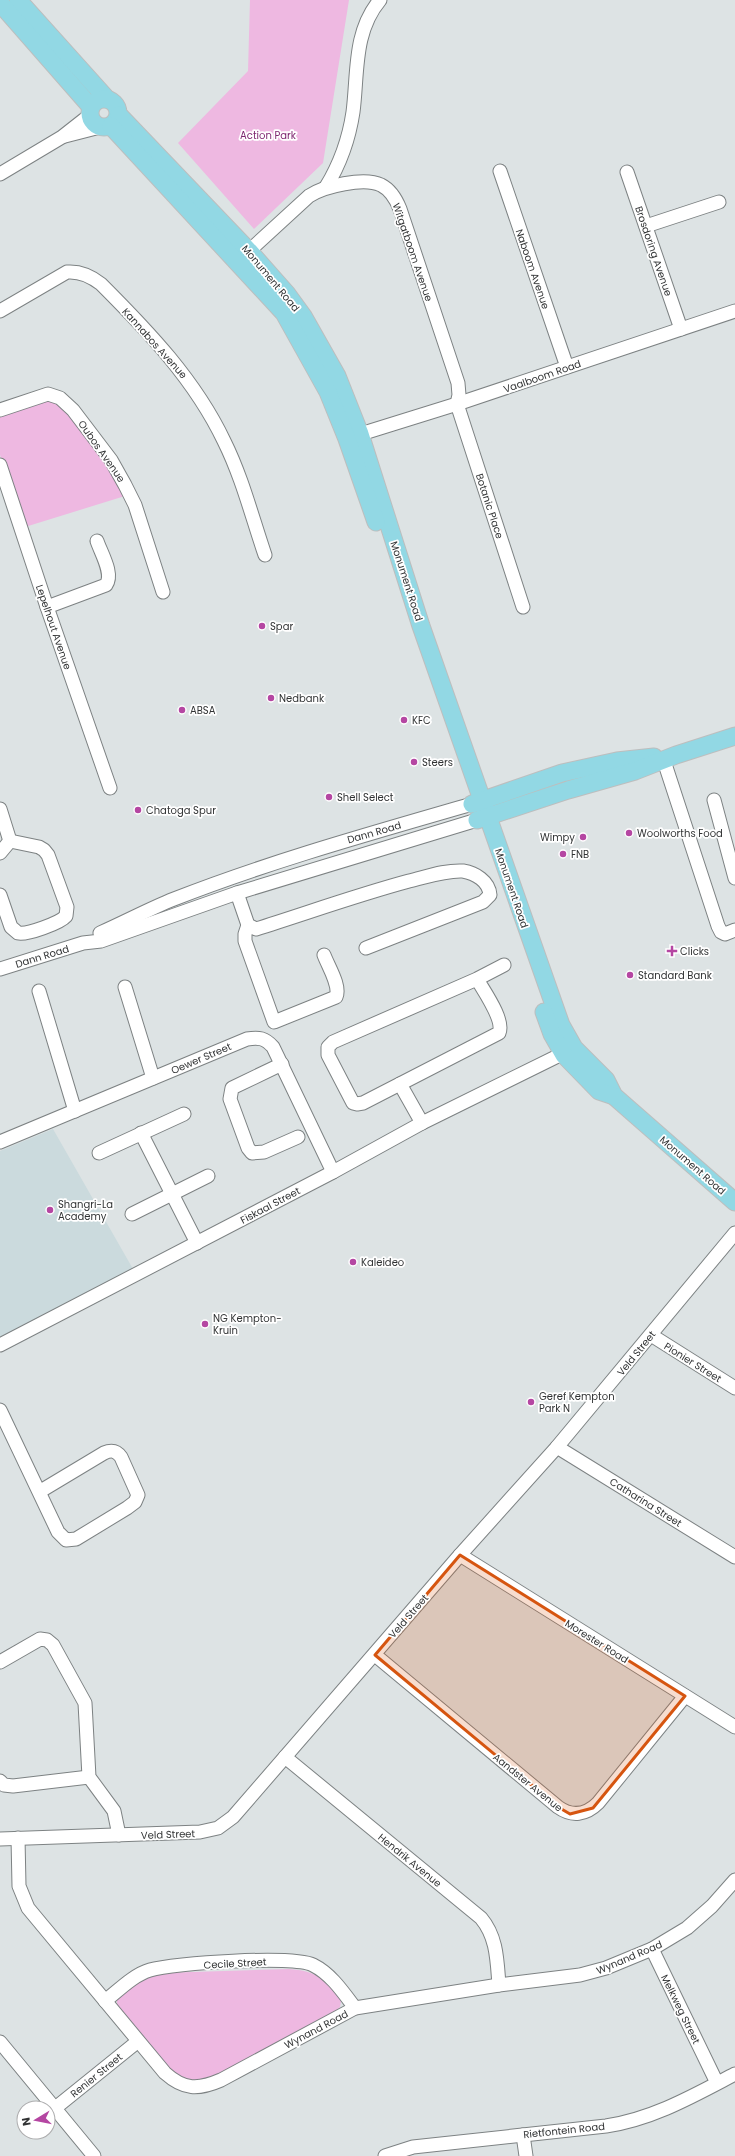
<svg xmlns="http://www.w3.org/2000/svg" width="735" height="2156" font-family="Poppins,sans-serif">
<rect width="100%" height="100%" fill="#dde3e4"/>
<!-- built -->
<polygon fill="#cbdadd" points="53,1129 133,1269 0,1337 0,1151"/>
<!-- green -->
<g fill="#eeb8e1">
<polygon points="250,0 349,0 323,163 254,229 178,143 248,71"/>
<path d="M 40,400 C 43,400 49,399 52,400 C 74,408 114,475 125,496 L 25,527 L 0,455 L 0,413 Z"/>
<path d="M 289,1969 C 317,1971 326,1979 341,2001 L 340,2007 L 330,2017 L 203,2083 L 176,2078 L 117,2009 L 117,1999 L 143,1978 L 161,1973 Z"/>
</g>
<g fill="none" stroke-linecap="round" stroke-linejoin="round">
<defs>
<g id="minor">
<polyline points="65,136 100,127"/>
<polyline points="500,171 567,367"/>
<polyline points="627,172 681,329"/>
<polyline points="0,174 62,137 90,115"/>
<path d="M 326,187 C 340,164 349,139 353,112 C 358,74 353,32 380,0"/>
<polyline points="646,226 719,202"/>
<path d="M 248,260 L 247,255 L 249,251 L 309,196 C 324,186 364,177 381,185 C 391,190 396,199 400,209 L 458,383 L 459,395 L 457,404"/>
<path d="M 0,311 L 67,272 C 80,271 91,276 101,284 C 148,331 195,380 224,441 C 242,477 252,517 265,555"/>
<polyline points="457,404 523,607"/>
<polyline points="0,410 48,394 60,398 73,410 111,460 125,485 135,505 163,592"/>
<polyline points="351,437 457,404 735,311"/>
<polyline points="0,465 47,607 110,788"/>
<path d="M 47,607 L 106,585 C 114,574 101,553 97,541"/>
<polyline points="664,761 718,926 721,932 725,934 735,930"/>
<polyline points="714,800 735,878"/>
<polyline points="0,809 10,841"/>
<polyline points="0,853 10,841"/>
<path d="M 237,893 L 248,925 L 256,929 C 307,913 357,895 409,881 C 426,877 445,870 463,871 C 475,873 489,881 490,895 L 483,902 L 366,948"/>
<path d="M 0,895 L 11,927 L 18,933 C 27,935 60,923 66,916 L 67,907 L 48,855 L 44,850 L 39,847 L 10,841"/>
<path d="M 248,925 L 245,934 L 245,941 L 274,1022 L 336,997 C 341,986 328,966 324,955"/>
<path d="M 100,933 C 125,922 149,909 174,899 C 271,861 372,833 472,804"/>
<polyline points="0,969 83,943 101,941 237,893 477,820"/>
<path d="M 477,979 C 483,990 505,1020 499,1033 L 363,1103 L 357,1104 L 353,1103 L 328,1055 L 328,1047 L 333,1042 L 477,979 L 504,965"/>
<polyline points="125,987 153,1078"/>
<polyline points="39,991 75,1111"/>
<polyline points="282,1064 232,1088 230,1099 248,1148 252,1153 264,1152 298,1137"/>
<polyline points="400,1084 422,1123"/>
<polyline points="141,1133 197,1243"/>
<path d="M 0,1142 L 247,1039 C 259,1037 265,1038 273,1047 L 333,1172"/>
<polyline points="99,1153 184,1114"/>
<polyline points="132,1214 208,1176"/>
<polyline points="651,1335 735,1388"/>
<polyline points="0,1345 333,1172 422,1123 570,1050"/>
<path d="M 0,1410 L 58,1532 L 66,1540 L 76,1539 L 127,1508 L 135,1502 L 138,1495 L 121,1457 C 116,1450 111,1450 104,1453 L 39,1492"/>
<polyline points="557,1447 735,1557"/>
<polyline points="460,1555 735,1727"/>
<path d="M 375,1655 L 558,1807 C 572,1817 586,1815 598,1803 L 685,1696"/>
<polyline points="0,1662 40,1639 47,1640 53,1645 85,1703 89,1777 114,1811 119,1835"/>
<path d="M 285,1757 L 481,1918 C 497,1937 497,1960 499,1985"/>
<polyline points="0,1781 4,1785 13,1786 89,1777"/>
<path d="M 18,1838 L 19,1886 L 28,1908 L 165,2073 C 184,2090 198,2090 221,2080 L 355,2008 L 499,1985 L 580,1975 L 606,1968 L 652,1949 L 687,1928 L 712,1906 L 735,1880"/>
<polyline points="0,1839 200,1832 218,1828 233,1817 460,1555 557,1447 735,1233"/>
<polyline points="652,1949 717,2083"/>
<path d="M 105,2001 C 118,1991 133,1975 150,1970 C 173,1963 294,1955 313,1965 C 331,1974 343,1992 355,2008"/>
<polyline points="0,2042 94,2156"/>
<polyline points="54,2109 137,2042"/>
<polyline points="523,2135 526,2156"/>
<path d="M 385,2156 L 413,2147 L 606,2126 C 653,2119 693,2096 735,2074"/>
</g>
<g id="major">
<polyline points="18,0 107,99"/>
<polyline points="0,3 91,107"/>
<circle cx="104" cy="113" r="14"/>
<polyline points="119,115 249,251 287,294 303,316 337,376 360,434 421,626 561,1025 574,1048 606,1080 614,1096 735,1202"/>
<polyline points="111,126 284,313 328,392 347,439 376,522"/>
<polyline points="472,804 562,773 617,761 654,757"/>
<polyline points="477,820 568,790 635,771 676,755 735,736"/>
<polyline points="544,1012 552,1034 564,1055 599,1091 614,1096"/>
</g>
</defs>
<!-- minor casing -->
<use href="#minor" stroke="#7d8283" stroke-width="15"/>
<!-- major casing -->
<use href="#major" stroke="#bdbebe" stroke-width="19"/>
<!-- minor -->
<use href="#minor" stroke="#fff" stroke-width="13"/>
<!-- major -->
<use href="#major" stroke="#92d8e4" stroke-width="17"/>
</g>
<!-- marked area -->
<path fill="#d65510" fill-opacity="0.2" stroke="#d65510" stroke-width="3" stroke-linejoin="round" d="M 460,1555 L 685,1696 L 593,1808 L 570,1814 L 558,1807 L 375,1655 Z"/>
<!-- markers -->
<g fill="#b546a2" stroke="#fff" stroke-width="1.5">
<circle cx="262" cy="626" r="4"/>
<circle cx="271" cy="698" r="4"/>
<circle cx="182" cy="710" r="4"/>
<circle cx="404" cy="720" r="4"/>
<circle cx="414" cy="762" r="4"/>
<circle cx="329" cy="797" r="4"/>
<circle cx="138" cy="810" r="4"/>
<circle cx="629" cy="833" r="4"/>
<circle cx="583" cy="837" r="4"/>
<circle cx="563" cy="854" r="4"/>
<path d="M670 945h4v4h4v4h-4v4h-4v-4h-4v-4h4z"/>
<circle cx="630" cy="975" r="4"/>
<circle cx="50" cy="1210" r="4"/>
<circle cx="353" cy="1262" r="4"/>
<circle cx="205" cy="1324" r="4"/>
<circle cx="531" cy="1402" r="4"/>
</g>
<g text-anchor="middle" stroke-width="3.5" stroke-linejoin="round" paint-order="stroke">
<!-- park labels -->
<g font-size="10" fill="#7d256f" stroke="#fff">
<text x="268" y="139">Action Park</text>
</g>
<!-- street labels -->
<g font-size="10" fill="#313334" stroke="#fff">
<text transform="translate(654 251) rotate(71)" y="4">Brosdoring Avenue</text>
<text transform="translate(413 252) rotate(71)" y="4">Witgatboom Avenue</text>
<text transform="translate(533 269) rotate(71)" y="4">Naboom Avenue</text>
<text transform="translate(271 278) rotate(50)" y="4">Monument Road</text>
<text transform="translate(155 343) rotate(48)" y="4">Kannabos Avenue</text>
<text transform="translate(542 376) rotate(-19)" y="4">Vaalboom Road</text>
<text transform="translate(102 451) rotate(55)" y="4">Oubos Avenue</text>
<text transform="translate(490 506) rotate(72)" y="4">Botanic Place</text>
<text transform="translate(407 581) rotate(72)" y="4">Monument Road</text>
<text transform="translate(54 627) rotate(71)" y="4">Lepelhout Avenue</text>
<text transform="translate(374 832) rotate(-16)" y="4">Dann Road</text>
<text transform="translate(512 888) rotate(71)" y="4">Monument Road</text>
<text transform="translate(42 956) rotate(-17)" y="4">Dann Road</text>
<text transform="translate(201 1058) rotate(-23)" y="4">Oewer Street</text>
<text transform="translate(693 1165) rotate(41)" y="4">Monument Road</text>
<text transform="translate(270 1205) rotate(-28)" y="4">Fiskaal Street</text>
<text transform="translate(636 1353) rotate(-51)" y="4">Veld Street</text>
<text transform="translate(693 1362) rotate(32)" y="4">Pionier Street</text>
<text transform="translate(646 1502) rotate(32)" y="4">Catharina Street</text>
<text transform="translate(408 1616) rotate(-49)" y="4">Veld Street</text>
<text transform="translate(597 1641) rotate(32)" y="4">Morester Road</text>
<text transform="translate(528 1782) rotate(39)" y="4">Aandster Avenue</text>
<text transform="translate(168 1834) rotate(-2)" y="4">Veld Street</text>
<text transform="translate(410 1860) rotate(39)" y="4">Hendrik Avenue</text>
<text transform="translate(629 1957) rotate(-23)" y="4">Wynand Road</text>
<text transform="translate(235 1963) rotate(-3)" y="4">Cecile Street</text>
<text transform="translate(681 2009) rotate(64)" y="4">Melkweg Street</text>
<text transform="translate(316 2029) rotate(-28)" y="4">Wynand Road</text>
<text transform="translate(96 2075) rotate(-39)" y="4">Renier Street</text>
<text transform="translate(564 2130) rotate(-6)" y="4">Rietfontein Road</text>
</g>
<!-- poi labels -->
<g font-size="10" fill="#313334" stroke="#fff" text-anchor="start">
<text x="270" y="630">Spar</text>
<text x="279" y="702">Nedbank</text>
<text x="190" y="714">ABSA</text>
<text x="412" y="724">KFC</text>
<text x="422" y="766">Steers</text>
<text x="337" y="801">Shell Select</text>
<text x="146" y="814">Chatoga Spur</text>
<text x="637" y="837">Woolworths Food</text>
<text x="575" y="841" text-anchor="end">Wimpy</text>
<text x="571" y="858">FNB</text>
<text x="680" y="955">Clicks</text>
<text x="638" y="979">Standard Bank</text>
<text x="58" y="1208">Shangri-La<tspan x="58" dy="12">Academy</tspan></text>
<text x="361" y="1266">Kaleideo</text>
<text x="213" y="1322">NG Kempton-<tspan x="213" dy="12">Kruin</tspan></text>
<text x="539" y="1400">Geref Kempton<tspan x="539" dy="12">Park N</tspan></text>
</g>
</g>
<!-- north arrow -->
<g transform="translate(36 2120) rotate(260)"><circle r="19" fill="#ffffff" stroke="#adadae"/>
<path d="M0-3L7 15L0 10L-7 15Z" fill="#b546a2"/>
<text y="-6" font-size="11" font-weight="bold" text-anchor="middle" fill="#313334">N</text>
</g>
</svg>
